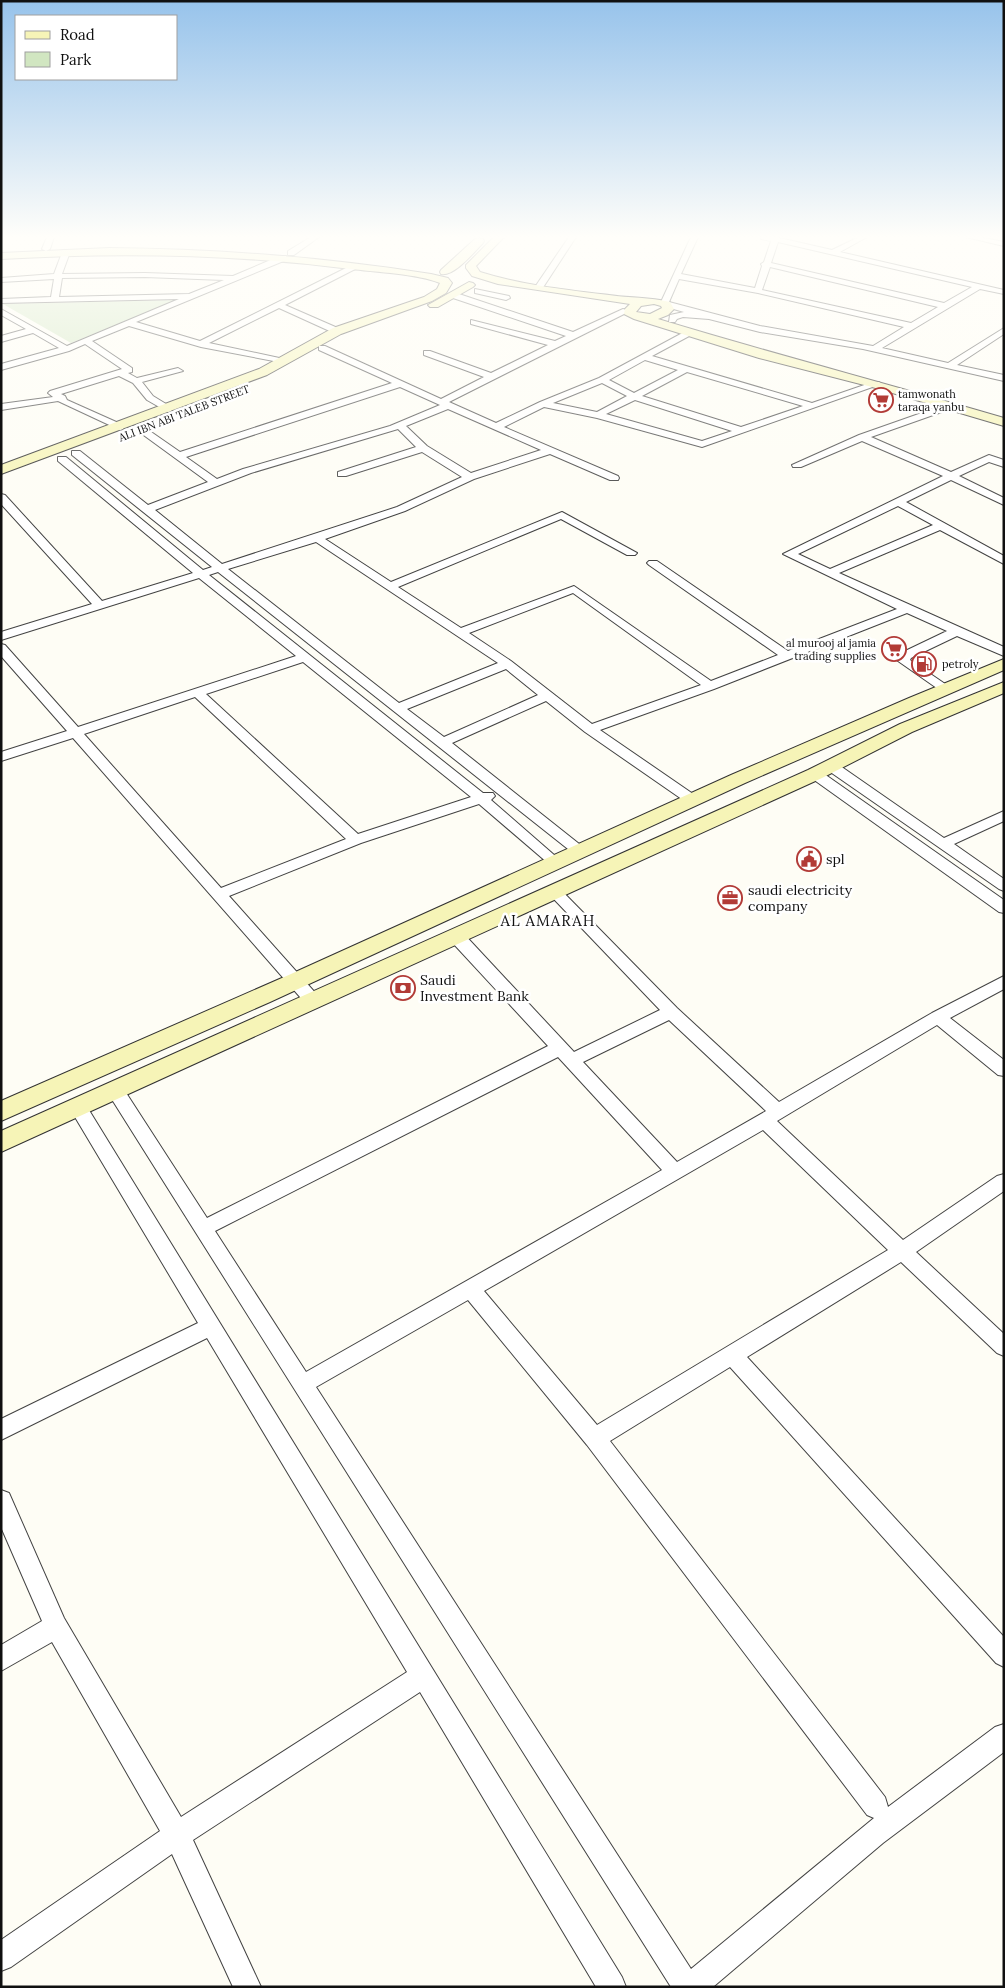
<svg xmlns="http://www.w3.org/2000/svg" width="1005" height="1988" font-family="Lora,serif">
<rect width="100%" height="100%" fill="#fefdf5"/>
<!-- green -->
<polygon fill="#d1e6c1" points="177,300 71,343 3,304"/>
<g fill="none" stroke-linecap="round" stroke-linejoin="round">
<defs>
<g id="street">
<polygon points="47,237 54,237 50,249 46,251 42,249"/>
<polygon points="311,237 319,237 294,255 288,255 288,251"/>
<polygon points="569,237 576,237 542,289 536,289 535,287"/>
<path d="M 691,237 L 698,237 L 681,274 L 755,288 L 762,266 L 761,264 L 764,262 L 771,241 L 761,239 L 761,237 L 775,237 L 832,250 L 859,237 L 867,237 L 840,252 L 1004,290 L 1004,294 L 980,289 L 882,348 L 948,363 L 1004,328 L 1004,334 L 957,365 L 1004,375 L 1004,381 L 863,349 L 760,332 L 709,319 L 683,317 L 677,319 L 675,322 L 669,322 L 670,315 L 684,312 L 663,306 L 661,302 ZM 778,242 L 972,287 L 944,303 L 771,263 ZM 770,267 L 938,307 L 911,323 L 762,290 ZM 679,279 L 758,293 L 904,327 L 873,346 L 760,326 L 669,302 Z"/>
<polygon points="966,237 979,237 1004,242 1004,246"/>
<path d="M 63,250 L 70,252 L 62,274 L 145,273 L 233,276 L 280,256 L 286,256 L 286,260 L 136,322 L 200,341 L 354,264 L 361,266 L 285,305 L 340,329 L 340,333 L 334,333 L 279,308 L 209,343 L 284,359 L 284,363 L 201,347 L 129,326 L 92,341 L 132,368 L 132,372 L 128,373 L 137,378 L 178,368 L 183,371 L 142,382 L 153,396 L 171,407 L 171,411 L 168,412 L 147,400 L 133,383 L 119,376 L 61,394 L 65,396 L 67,400 L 123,425 L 123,429 L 120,430 L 58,401 L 1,410 L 1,404 L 53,397 L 48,393 L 50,391 L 122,369 L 85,344 L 69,351 L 1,370 L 1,364 L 59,348 L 33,333 L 1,342 L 1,336 L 26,329 L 1,315 L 1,309 L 67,346 L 179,299 L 1,303 L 1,299 L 51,297 L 54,279 L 1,282 L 1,278 L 54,274 ZM 145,277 L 224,280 L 189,294 L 59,297 L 62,278 Z"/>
<polygon points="475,289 509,296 510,298 506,300 475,293"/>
<path d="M 453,294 L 459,294 L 573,332 L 623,309 L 630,311 L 449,402 L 496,423 L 540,402 L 599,378 L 688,330 L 691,331 L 691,335 L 652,356 L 812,403 L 873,382 L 879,382 L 881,384 L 702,447 L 597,418 L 544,407 L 504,427 L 618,476 L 619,478 L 618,480 L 610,480 L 550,454 L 474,479 L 405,511 L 325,539 L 391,582 L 562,512 L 637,553 L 635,555 L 627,555 L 561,519 L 398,587 L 461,628 L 574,586 L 711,681 L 778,655 L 649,565 L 647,563 L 649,561 L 657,561 L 788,651 L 897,609 L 783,554 L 943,476 L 862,441 L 801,467 L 793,467 L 792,465 L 859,435 L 950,403 L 953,404 L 953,408 L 871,437 L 951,472 L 989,455 L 1004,460 L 1004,467 L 989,462 L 959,476 L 1004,498 L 1004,505 L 951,480 L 906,502 L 1004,556 L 1004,564 L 940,530 L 839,573 L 1004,647 L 1004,656 L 957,636 L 911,658 L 910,660 L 951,688 L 945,692 L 941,691 L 898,661 L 901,653 L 947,631 L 907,613 L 714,689 L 600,730 L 696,796 L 698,799 L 696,802 L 686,802 L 585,732 L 546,701 L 452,743 L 583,847 L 585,850 L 583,853 L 573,853 L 218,572 L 209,575 L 483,793 L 493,793 L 495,796 L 491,800 L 561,861 L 559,864 L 549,864 L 479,804 L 361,843 L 229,896 L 319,997 L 321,1001 L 319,1005 L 313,1007 L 307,1005 L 73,738 L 1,761 L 1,752 L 67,731 L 1,656 L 1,644 L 5,645 L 78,727 L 296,656 L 199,578 L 1,640 L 1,632 L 92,604 L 1,504 L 1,494 L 5,495 L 102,601 L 193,573 L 58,461 L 58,457 L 66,457 L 203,570 L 212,567 L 72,455 L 72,451 L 80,451 L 148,505 L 208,482 L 138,431 L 138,427 L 144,427 L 180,452 L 392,383 L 319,350 L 319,346 L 325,346 L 441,399 L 484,377 L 424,355 L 424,351 L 430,351 L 491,373 L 548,345 L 471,324 L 471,320 L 555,341 L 566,336 L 453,298 ZM 645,360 L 678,370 L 634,393 L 609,380 ZM 687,372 L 803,406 L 741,427 L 642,396 ZM 602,383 L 627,396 L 597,412 L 553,403 ZM 400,387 L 440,405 L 390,426 L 243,469 L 217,479 L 186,457 ZM 635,400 L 732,431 L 702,441 L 606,414 ZM 448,409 L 541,450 L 471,473 L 427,446 L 406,426 ZM 398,429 L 416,447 L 338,472 L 338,476 L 346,476 L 422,452 L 462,477 L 397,507 L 222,564 L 155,510 L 251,473 ZM 898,506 L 933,525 L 830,569 L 798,554 ZM 316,542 L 498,663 L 399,703 L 228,569 ZM 573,593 L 701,685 L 592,724 L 511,661 L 469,633 ZM 303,662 L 471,797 L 358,834 L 206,694 ZM 506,669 L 538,695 L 444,737 L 407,709 ZM 195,697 L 346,839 L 221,888 L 84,734 Z"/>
<polygon points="831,762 836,763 944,838 1004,811 1004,821 954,844 1004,879 1004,891 999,889 826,769 824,766 826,763"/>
<polygon points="815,770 820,771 1004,900 1004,913 999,912 810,777 808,774"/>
<path d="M 554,886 L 559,888 L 677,1008 L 779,1102 L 932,1013 L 1004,976 L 1004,989 L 950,1018 L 1004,1060 L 1004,1076 L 998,1075 L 937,1025 L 777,1121 L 903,1240 L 997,1176 L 1004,1174 L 1004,1191 L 916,1252 L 1004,1334 L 1004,1356 L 997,1353 L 901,1262 L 747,1357 L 1004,1637 L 1004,1667 L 996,1663 L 730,1367 L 610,1441 L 885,1797 L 888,1807 L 995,1727 L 1004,1724 L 1004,1752 L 883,1843 L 713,1987 L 671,1987 L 106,1090 L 109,1085 L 115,1083 L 121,1085 L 207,1218 L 548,1046 L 450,940 L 448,936 L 450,932 L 456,931 L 462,932 L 574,1052 L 660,1010 L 549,894 L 546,891 L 549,888 ZM 669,1020 L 766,1111 L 677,1162 L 583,1062 ZM 558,1057 L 662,1170 L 306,1372 L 215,1231 ZM 763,1130 L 888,1250 L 597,1425 L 484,1291 ZM 468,1300 L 587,1445 L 867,1815 L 874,1818 L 691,1969 L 316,1387 Z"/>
<polygon points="78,1100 84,1102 622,1977 626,1987 596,1987 420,1692 193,1840 261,1987 233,1987 172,1854 11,1967 1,1971 1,1940 160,1831 52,1642 1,1671 1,1645 42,1621 1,1527 1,1490 9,1493 64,1618 181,1817 407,1672 207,1338 1,1440 1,1419 198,1323 69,1107 72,1102"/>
</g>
<g id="secondary">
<path d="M 494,237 L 504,237 L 476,266 L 480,272 C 521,285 566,290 609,295 C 629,298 650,297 670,302 L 674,309 L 668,315 L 658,319 C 773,354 889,384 1004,418 L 1004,426 L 872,387 L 759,358 L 634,319 L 624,314 L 625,309 L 630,304 L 498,284 L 472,276 L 466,268 L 466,265 ZM 654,304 L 661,306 L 662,308 L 650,314 L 636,312 L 641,306 Z"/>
<path d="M 479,238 L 483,239 L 484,241 L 483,243 C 474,252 454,277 441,274 L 440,272 L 441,270 L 475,239 Z"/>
<path d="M 109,248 C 217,249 324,257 431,274 L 448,278 L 452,283 L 446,293 L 432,301 L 341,334 L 267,375 L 1,474 L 1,465 L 259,369 L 333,328 L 424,297 L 437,289 L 440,283 C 418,274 376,272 351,269 C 234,254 118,252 1,259 L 1,253 Z"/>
<polygon points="469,282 473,283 475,285 473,287 438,307 430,307 428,305"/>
<polygon points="1004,659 1004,670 745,783 270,1002 1,1121 1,1101 291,974 731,775 909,698"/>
<polygon points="1004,682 1004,693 912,732 822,778 1,1152 1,1131 808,770 900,724"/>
</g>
</defs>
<!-- street casing -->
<use href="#street" stroke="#434343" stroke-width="2"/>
<!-- secondary casing -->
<use href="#secondary" stroke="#323232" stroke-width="2"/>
<!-- street -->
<use href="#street" fill="#fff" fill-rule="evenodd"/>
<!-- secondary -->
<use href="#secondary" fill="#f6f4b7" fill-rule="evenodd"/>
</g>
<!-- sky -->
<linearGradient id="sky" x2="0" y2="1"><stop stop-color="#97c3eb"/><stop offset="0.46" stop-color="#fffefa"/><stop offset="1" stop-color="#fffefa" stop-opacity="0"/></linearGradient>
<rect width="1005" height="515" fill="url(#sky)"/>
<!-- icons -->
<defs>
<symbol id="supermarket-ring" viewBox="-11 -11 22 22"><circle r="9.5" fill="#fff" stroke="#b23b37" stroke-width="1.5"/><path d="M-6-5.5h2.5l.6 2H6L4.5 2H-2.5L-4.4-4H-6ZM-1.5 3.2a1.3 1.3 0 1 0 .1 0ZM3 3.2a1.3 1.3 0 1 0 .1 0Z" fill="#b23b37"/></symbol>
<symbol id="fuel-ring" viewBox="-11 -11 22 22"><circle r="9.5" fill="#fff" stroke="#b23b37" stroke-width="1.5"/><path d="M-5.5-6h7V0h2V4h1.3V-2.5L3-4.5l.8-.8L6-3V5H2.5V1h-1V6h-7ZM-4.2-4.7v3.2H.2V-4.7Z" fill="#b23b37"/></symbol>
<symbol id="civic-ring" viewBox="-11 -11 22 22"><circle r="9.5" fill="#fff" stroke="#b23b37" stroke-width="1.5"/><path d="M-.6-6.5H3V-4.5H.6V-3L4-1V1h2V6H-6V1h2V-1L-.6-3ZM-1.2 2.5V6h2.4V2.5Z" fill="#b23b37"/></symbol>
<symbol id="office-ring" viewBox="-11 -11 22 22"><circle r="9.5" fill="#fff" stroke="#b23b37" stroke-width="1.5"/><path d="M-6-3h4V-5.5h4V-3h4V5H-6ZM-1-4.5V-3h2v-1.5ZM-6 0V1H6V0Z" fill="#b23b37"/></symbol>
<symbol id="bank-ring" viewBox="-11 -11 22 22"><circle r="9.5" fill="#fff" stroke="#b23b37" stroke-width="1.5"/><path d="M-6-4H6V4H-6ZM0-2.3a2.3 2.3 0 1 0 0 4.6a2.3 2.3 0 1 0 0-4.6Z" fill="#b23b37"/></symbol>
</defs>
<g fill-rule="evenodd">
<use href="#supermarket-ring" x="867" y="386" width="28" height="28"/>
<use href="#supermarket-ring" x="880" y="635" width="28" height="28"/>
<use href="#fuel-ring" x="910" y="650" width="28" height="28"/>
<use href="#civic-ring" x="795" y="845" width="28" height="28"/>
<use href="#office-ring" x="716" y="884" width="28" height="28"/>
<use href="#bank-ring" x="389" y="974" width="28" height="28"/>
</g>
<g text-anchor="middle" stroke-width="5" stroke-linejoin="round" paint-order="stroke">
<!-- far-poi labels -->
<g font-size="11" fill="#101010" stroke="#fff" text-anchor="start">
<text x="898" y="398">tamwonath<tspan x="898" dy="13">taraqa yanbu</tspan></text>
<text x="876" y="647" text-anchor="end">al murooj al jamia<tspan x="876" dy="13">trading supplies</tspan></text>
<text x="942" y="668">petroly</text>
</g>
<!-- far-street labels -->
<g font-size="11" fill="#101010" stroke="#fff">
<text transform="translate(184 413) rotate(-21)" y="4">ALI IBN ABI TALEB STREET</text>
</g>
<!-- poi labels -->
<g font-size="14" fill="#101010" stroke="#fff" text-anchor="start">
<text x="826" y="864">spl</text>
<text x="748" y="895">saudi electricity<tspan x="748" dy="16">company</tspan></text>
<text x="420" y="985">Saudi<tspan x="420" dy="16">Investment Bank</tspan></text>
</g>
<!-- neighbourhood labels -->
<g font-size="15" letter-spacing="1" fill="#101010" stroke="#fff">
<text x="548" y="926">AL AMARAH</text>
</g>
</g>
<!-- border -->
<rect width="1005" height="1988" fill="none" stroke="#101010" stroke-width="5"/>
<!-- legend -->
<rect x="15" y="15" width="162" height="65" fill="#ffffff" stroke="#9f9f9f"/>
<rect x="25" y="31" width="25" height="8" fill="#f6f4b7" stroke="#9f9f9f"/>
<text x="60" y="40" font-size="15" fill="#101010">Road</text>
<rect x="25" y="52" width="25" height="15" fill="#d1e6c1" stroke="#9f9f9f"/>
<text x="60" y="65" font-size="15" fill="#101010">Park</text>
</svg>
